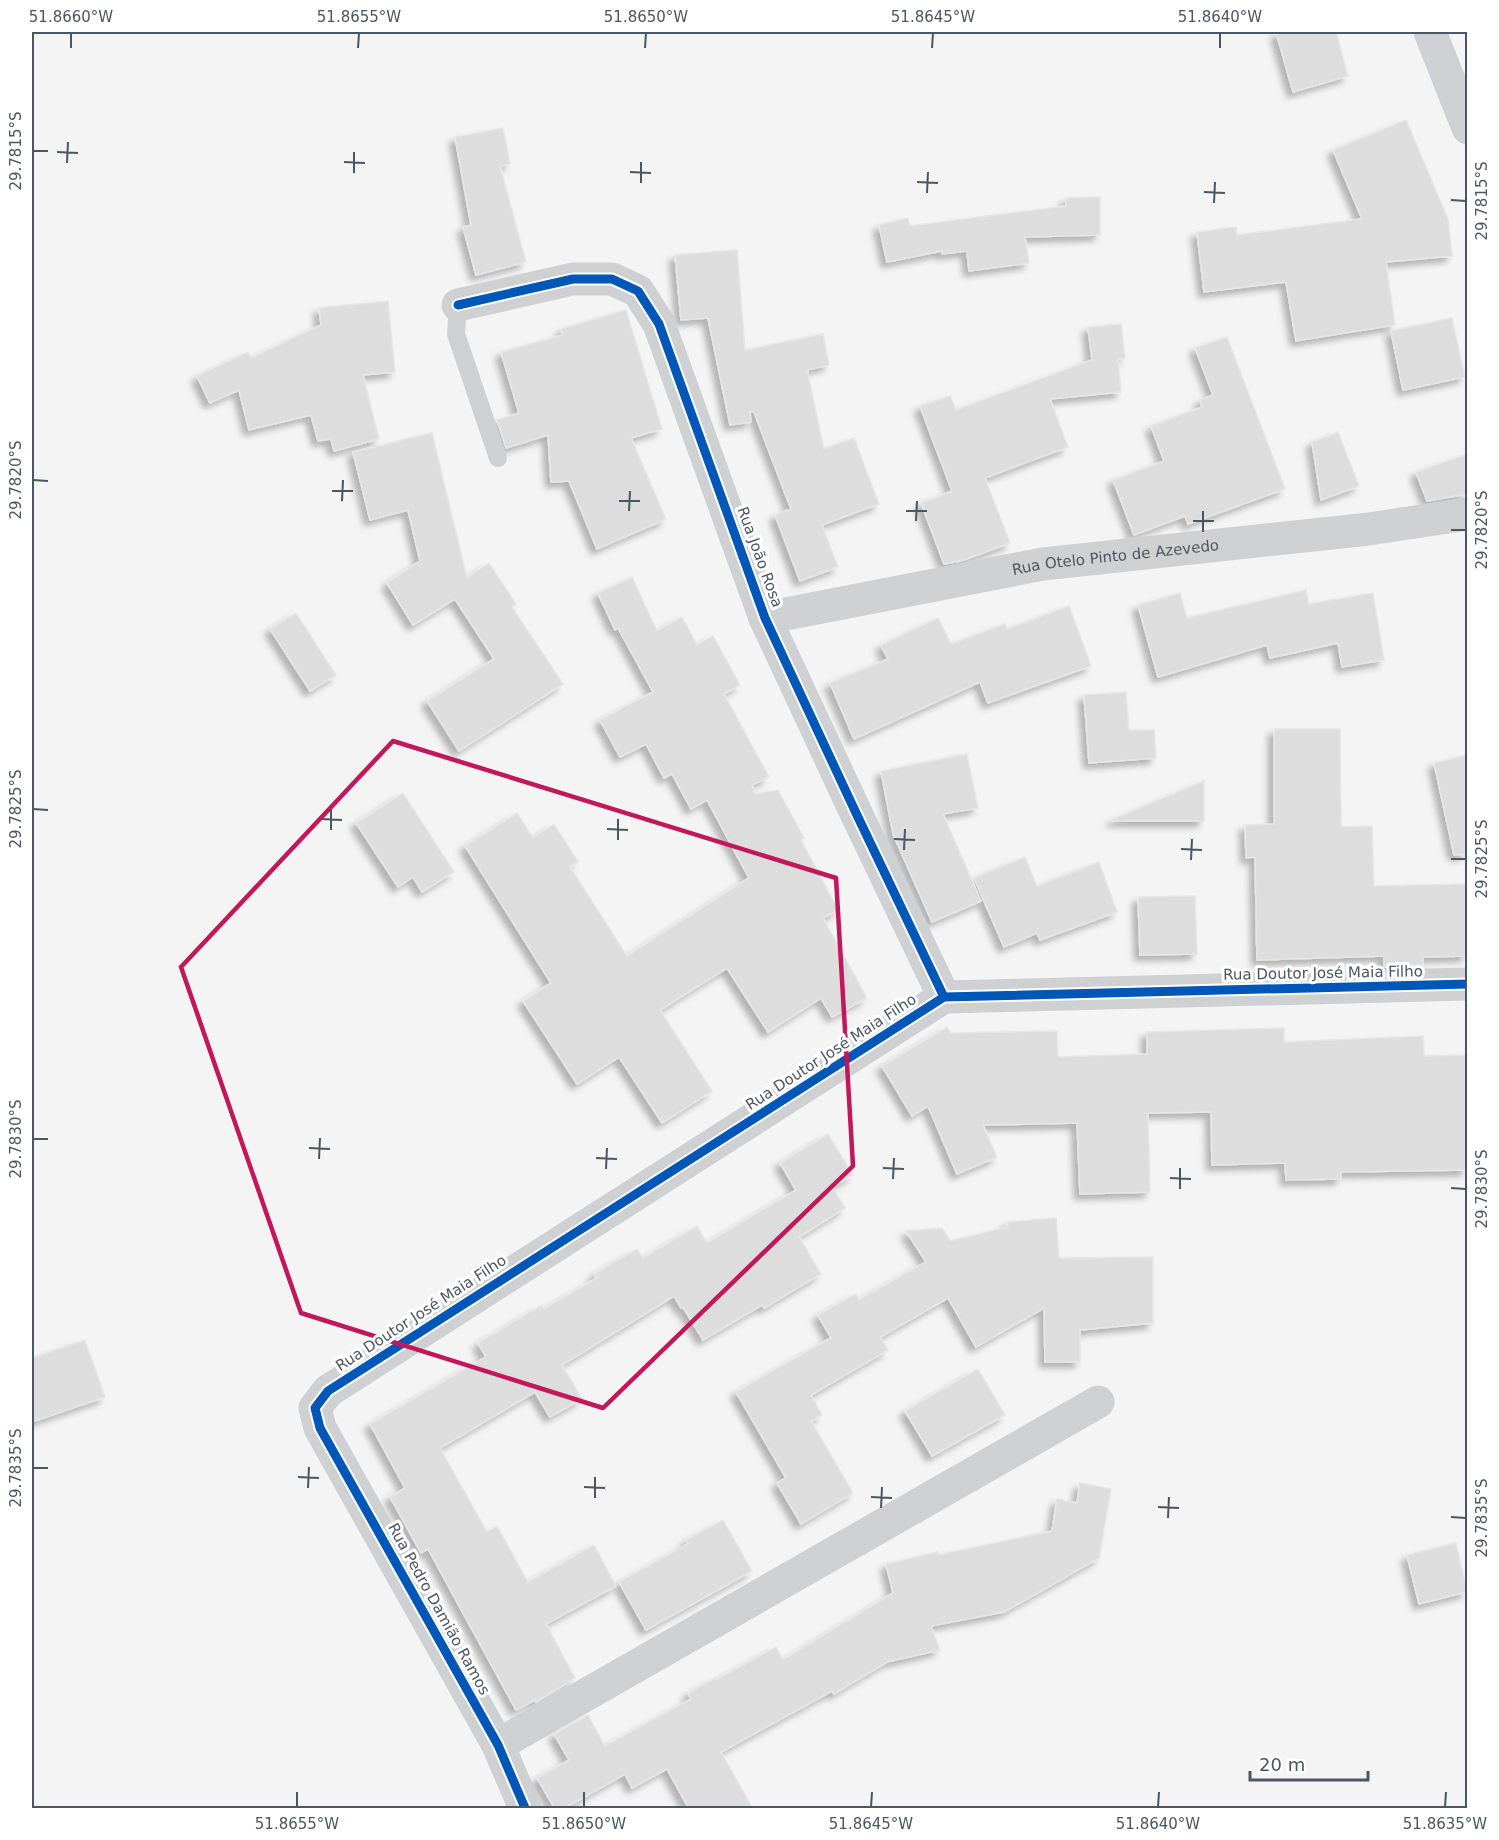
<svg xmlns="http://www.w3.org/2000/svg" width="1499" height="1840" font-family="'DejaVu Sans',sans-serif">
<defs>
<filter id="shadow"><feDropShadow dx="-5.5" dy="5.5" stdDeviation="3" flood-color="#0004"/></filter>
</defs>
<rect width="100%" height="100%" fill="#f4f4f4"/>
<!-- building -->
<g fill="#ddddde" stroke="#e5e6e7" stroke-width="1.5" filter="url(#shadow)">
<polygon points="1276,32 1336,32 1348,76 1293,92"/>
<polygon points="1406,120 1448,219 1452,256 1386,262 1395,325 1296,341 1286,282 1204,292 1197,232 1236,227 1237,235 1362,219 1333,150"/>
<polygon points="503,128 510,164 500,166 526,262 476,275 463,227 471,225 455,137"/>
<polygon points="1100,197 1100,235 1025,237 1029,263 969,271 967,251 942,254 942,251 887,262 879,225 908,218 910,226 1066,206 1066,198"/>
<polygon points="737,250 745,350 823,334 829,365 807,370 824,449 854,438 879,504 822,525 838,567 800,581 775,515 791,509 754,412 750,412 751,422 730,425 708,318 681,320 675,255"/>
<polygon points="388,301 395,372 363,375 379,439 334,451 331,439 318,441 311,415 249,430 239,390 210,403 197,376 248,352 251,358 321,325 319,308"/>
<polygon points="626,310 662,429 631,438 666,519 597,549 569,481 551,482 548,435 506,448 497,420 519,413 501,352 563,335 561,329"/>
<polygon points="1452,318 1465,377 1403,390 1391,331"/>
<polygon points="1121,324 1125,358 1118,359 1121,392 1050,399 1068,447 985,478 1010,543 961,561 944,564 921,503 952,491 920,406 950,396 956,410 1092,360 1088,327"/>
<polygon points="1227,337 1285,489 1188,524 1185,516 1134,535 1113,480 1164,461 1151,426 1202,407 1200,400 1213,395 1195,348"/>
<polygon points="1338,432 1359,486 1321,500 1312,442"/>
<polygon points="432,433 467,578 489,563 516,604 512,607 563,684 459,751 427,701 494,659 455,599 413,625 387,583 420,561 408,510 370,520 353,452"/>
<polygon points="1467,454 1467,494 1427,501 1416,472"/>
<polygon points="632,577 657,631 682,617 697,645 713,636 740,685 724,694 769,777 752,785 755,794 778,790 804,838 801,840 838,910 823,918 867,998 832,1017 821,998 768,1032 727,968 660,1010 712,1091 662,1123 619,1057 577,1084 523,1001 551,983 465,846 517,813 533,838 554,824 578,862 570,867 627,956 749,878 707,800 691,809 672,774 664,778 646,744 620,757 600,720 653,692 618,628 615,630 598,593"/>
<polygon points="1306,590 1309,604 1373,593 1384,660 1342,667 1338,643 1270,658 1267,645 1158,677 1138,605 1180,593 1187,618"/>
<polygon points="1069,606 1091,666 988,703 980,682 854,739 830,683 888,659 881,645 938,618 951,644 1005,624 1007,629"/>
<polygon points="296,613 336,675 310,691 270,629"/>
<polygon points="1126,692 1129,730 1154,730 1156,758 1089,763 1084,695"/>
<polygon points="1274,729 1340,729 1341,827 1372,826 1374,886 1467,884 1467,956 1423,957 1423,966 1384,967 1384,956 1257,960 1255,857 1246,858 1245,825 1274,824"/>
<polygon points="967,754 978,808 943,814 981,901 932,922 893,834 881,771"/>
<polygon points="1467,755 1467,854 1454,855 1434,763"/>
<polygon points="1204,781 1204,821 1111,821 1111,820"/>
<polygon points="403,793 454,872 422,892 413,877 398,887 356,823"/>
<polygon points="1025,857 1037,886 1099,862 1117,912 1040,940 1037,933 1004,947 974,878"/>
<polygon points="1195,896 1197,954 1140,955 1138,897"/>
<polygon points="947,1027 951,1033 1057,1031 1058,1057 1147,1054 1147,1032 1284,1028 1284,1042 1423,1036 1424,1056 1467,1055 1467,1170 1341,1172 1341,1179 1286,1180 1285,1163 1212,1165 1211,1112 1148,1113 1150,1192 1080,1194 1077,1123 983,1125 997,1157 957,1174 928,1106 912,1116 882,1066"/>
<polygon points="828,1134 853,1175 832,1187 845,1208 799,1237 821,1274 764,1308 762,1305 703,1340 683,1307 681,1308 674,1296 562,1365 582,1399 550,1417 535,1392 440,1448 487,1532 497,1526 528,1582 594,1545 616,1586 546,1624 575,1678 536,1702 535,1700 516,1710 428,1549 421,1553 390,1497 405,1488 370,1424 486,1357 478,1343 542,1305 544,1309 597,1278 594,1274 637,1249 643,1258 697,1226 707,1243 796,1190 780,1163"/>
<polygon points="1056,1218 1059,1258 1153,1257 1153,1323 1080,1330 1080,1362 1045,1362 1044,1308 976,1347 948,1298 880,1337 888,1350 811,1395 822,1415 811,1421 853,1493 801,1524 777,1483 786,1478 736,1392 831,1338 818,1315 856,1294 859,1300 926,1262 906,1231 942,1228 950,1241 1008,1227 1007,1222"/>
<polygon points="85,1340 105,1397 32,1422 32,1358"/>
<polygon points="978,1369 1005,1415 932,1456 905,1411"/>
<polygon points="1080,1483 1111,1489 1099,1558 1004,1612 931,1626 940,1650 887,1662 834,1694 832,1691 721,1752 753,1809 689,1809 667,1769 632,1788 625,1774 563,1809 555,1809 537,1778 569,1760 554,1734 588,1715 605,1746 691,1699 688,1693 715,1678 716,1680 776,1647 783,1660 893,1593 886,1564 937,1552 938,1555 1052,1531 1057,1499 1077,1503"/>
<polygon points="723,1520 752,1571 646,1630 619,1582 688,1544 686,1540"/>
<polygon points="1456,1543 1467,1592 1419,1604 1407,1555"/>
</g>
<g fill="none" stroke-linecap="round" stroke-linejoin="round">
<!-- lane -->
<polyline stroke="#ced0d2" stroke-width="18" points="458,305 456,334 498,458"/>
<!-- street -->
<g stroke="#ced0d2" stroke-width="33">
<polyline points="458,305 573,279 612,279 638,291 659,324 765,618 856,813 944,997"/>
<path id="s1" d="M 765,618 L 1043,564 L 1369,529 L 1468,514"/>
<polyline points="498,1745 1098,1402"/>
<polyline points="525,1808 498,1745 320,1428 315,1408 328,1391 944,997 1468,984"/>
</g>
<!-- secondary -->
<polyline stroke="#ced0d4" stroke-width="33" points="1430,32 1468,128"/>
<defs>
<g id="cycleway">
<polyline points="458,305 573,279 612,279 638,291 659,324 765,618 856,813 944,997"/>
<polyline points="525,1808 498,1745 320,1428 315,1408 328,1391 944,997 1468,984"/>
</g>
</defs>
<!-- cycleway casing -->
<use href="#cycleway" stroke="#fff" stroke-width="13"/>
<!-- cycleway -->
<use href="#cycleway" stroke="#0057b8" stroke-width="9"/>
</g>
<!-- marked area -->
<path fill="none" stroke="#c2185b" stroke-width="4.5" stroke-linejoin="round" d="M 393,741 L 836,878 L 853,1166 L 603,1408 L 301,1313 L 181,967 Z"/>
<!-- ticks -->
<path fill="none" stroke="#4a5661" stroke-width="2" d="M 71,48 L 71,33M 358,48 L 359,33M 645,48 L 646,33M 932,48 L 933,33M 1220,48 L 1220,33M 33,151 L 48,151M 57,152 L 78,153M 344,162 L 365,163M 67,163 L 68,142M 630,172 L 651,173M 354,173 L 354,152M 917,182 L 938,183M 641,183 L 641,162M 1204,192 L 1225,193M 927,193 L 928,172M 1451,200 L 1466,201M 1214,203 L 1215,182M 33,480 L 48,481M 332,491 L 353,491M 342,501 L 343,480M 619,501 L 640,501M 629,511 L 630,491M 906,511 L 927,511M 916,521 L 917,501M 1193,521 L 1214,521M 1451,530 L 1466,530M 1203,532 L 1203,511M 33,809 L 48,810M 321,819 L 342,820M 607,829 L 628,830M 331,830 L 331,809M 894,839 L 915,840M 618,840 L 618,819M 1181,849 L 1202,850M 904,850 L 905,829M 1451,859 L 1466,859M 1191,860 L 1192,839M 33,1139 L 48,1139M 309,1148 L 330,1149M 596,1158 L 617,1159M 319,1159 L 320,1138M 883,1168 L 904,1169M 606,1169 L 607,1148M 1170,1178 L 1191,1179M 893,1179 L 894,1158M 1451,1188 L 1466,1189M 1180,1189 L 1180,1168M 33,1468 L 48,1468M 298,1477 L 319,1478M 584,1487 L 605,1488M 308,1488 L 309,1467M 871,1497 L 892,1498M 595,1498 L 595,1477M 1158,1507 L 1179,1508M 881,1508 L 882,1487M 1451,1517 L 1466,1518M 1168,1518 L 1169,1497M 297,1807 L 297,1792M 584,1807 L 584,1792M 871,1807 L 872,1792M 1158,1807 L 1159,1792M 1445,1807 L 1446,1792"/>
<g text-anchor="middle" stroke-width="6" stroke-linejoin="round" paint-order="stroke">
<!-- street labels -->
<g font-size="15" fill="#4a5661" stroke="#fff">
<text transform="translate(760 557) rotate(70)" y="5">Rua João Rosa</text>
<text dy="5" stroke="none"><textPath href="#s1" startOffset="356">Rua Otelo Pinto de Azevedo</textPath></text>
<text transform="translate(1323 973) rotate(-1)" y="5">Rua Doutor José Maia Filho</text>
<text transform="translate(831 1052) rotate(-33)" y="5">Rua Doutor José Maia Filho</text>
<text transform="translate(421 1313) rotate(-33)" y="5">Rua Doutor José Maia Filho</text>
<text transform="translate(439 1609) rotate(61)" y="5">Rua Pedro Damião Ramos</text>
</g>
</g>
<!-- border -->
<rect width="1499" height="1840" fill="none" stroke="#ffffff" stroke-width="66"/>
<!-- scale -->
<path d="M1250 1771v9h118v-9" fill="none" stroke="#4a5661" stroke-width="3"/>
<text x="1259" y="1771" font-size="18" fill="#4a5661" stroke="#ffffff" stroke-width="4.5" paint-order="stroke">20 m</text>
<rect x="33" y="33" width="1433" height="1774" fill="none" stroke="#4a5661" stroke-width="2"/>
<g font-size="15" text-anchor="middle" fill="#4a5661">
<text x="71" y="22">51.8660°W</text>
<text x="359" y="22">51.8655°W</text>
<text x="646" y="22">51.8650°W</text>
<text x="933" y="22">51.8645°W</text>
<text x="1220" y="22">51.8640°W</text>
<text transform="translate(16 151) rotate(-90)" y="5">29.7815°S</text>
<text transform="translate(1482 201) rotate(-90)" y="5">29.7815°S</text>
<text transform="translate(16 480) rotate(-90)" y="5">29.7820°S</text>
<text transform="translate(1482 530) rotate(-90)" y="5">29.7820°S</text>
<text transform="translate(16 809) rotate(-90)" y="5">29.7825°S</text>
<text transform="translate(1482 859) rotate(-90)" y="5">29.7825°S</text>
<text transform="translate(16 1139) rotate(-90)" y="5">29.7830°S</text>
<text transform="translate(1482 1189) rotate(-90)" y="5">29.7830°S</text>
<text transform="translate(16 1468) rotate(-90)" y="5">29.7835°S</text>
<text transform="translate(1482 1518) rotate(-90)" y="5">29.7835°S</text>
<text x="297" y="1829">51.8655°W</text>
<text x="584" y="1829">51.8650°W</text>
<text x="871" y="1829">51.8645°W</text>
<text x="1158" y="1829">51.8640°W</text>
<text x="1445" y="1829">51.8635°W</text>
</g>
</svg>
